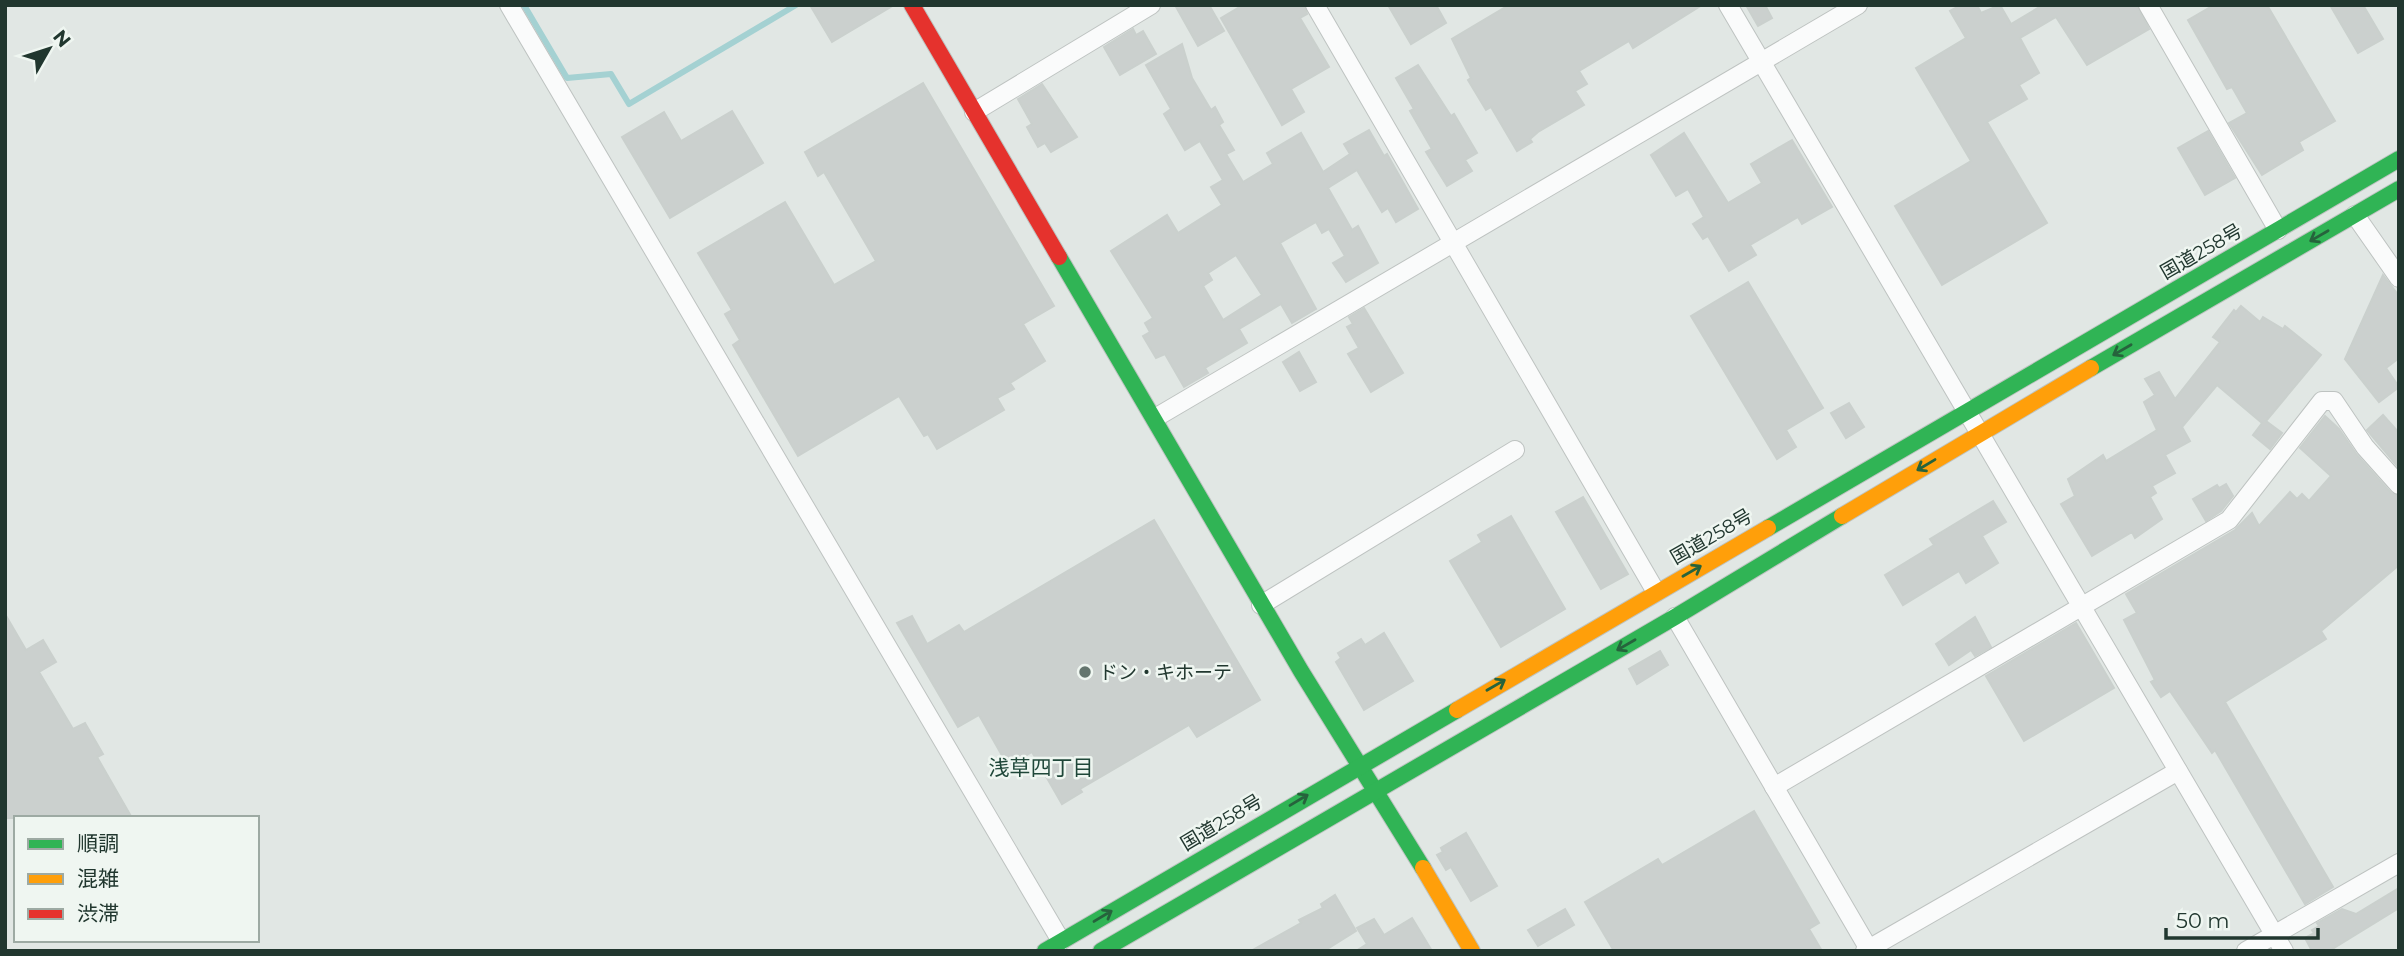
<svg xmlns="http://www.w3.org/2000/svg" width="2404" height="956" font-family="Montserrat,'Noto Sans JP',sans-serif">
<rect width="100%" height="100%" fill="#e1e7e4"/>
<g fill="none" stroke-linecap="round" stroke-linejoin="round">
<!-- stream -->
<polyline stroke="#a4d1d2" stroke-width="6" points="524,5 567,78 611,74 629,104 796,5"/>
</g>
<!-- building -->
<g fill="#cbd0ce" stroke="#cad0cd" stroke-width="2" fill-rule="evenodd">
<polygon points="810,5 894,5 832,42"/>
<polygon points="1175,5 1209,5 1224,31 1198,46"/>
<polygon points="1243,5 1304,5 1307,14 1300,18 1329,67 1291,89 1304,112 1282,125 1221,18"/>
<polygon points="1388,5 1436,5 1446,23 1411,44"/>
<polygon points="1509,5 1702,5 1633,48 1629,41 1579,71 1587,84 1575,91 1584,105 1538,132 1530,139 1532,142 1517,151 1491,107 1486,110 1468,80 1471,78 1452,39"/>
<polygon points="1746,5 1765,5 1772,18 1758,26"/>
<polygon points="1961,5 1977,5 1981,13 2000,5 2011,24 2043,5 2137,5 2149,29 2087,65 2056,17 2020,38 2039,73 2019,85 2027,99 1987,122 2047,223 1942,285 1895,206 1971,161 1916,68 1966,38 1950,11"/>
<polygon points="2214,5 2267,5 2335,121 2299,142 2303,150 2262,175 2229,123 2247,113 2232,87 2227,89 2188,20"/>
<polygon points="2330,5 2363,5 2383,39 2358,53"/>
<polygon points="1133,29 1136,35 1143,31 1156,54 1120,75 1104,47"/>
<path d="M 1182,44 L 1192,78 L 1211,110 L 1215,107 L 1223,122 L 1219,125 L 1234,150 L 1226,154 L 1243,182 L 1273,164 L 1267,153 L 1301,133 L 1323,172 L 1350,154 L 1344,144 L 1369,130 L 1384,156 L 1387,154 L 1418,209 L 1396,222 L 1388,208 L 1382,212 L 1357,170 L 1331,186 L 1328,188 L 1352,230 L 1358,226 L 1378,263 L 1346,282 L 1333,263 L 1345,256 L 1329,229 L 1322,233 L 1316,222 L 1280,243 L 1316,309 L 1292,323 L 1281,304 L 1239,329 L 1247,343 L 1205,368 L 1208,373 L 1184,387 L 1165,354 L 1156,358 L 1143,336 L 1150,332 L 1145,323 L 1153,318 L 1111,251 L 1167,215 L 1178,233 L 1222,205 L 1211,187 L 1223,180 L 1200,141 L 1185,150 L 1164,114 L 1171,109 L 1146,65 ZM 1236,255 L 1262,295 L 1223,320 L 1203,286 L 1212,280 L 1208,273 Z"/>
<polygon points="1418,65 1451,116 1454,114 1477,153 1465,160 1472,171 1447,186 1426,152 1432,149 1410,111 1414,109 1396,78"/>
<polygon points="923,83 1054,306 1023,324 1045,361 1010,383 1014,389 997,398 1004,410 937,449 928,434 924,436 899,396 798,456 733,345 740,340 725,314 732,310 698,253 785,202 834,285 876,261 824,172 818,176 805,152"/>
<polygon points="1042,84 1077,137 1051,152 1045,143 1038,147 1027,127 1032,124 1018,99"/>
<polygon points="732,111 763,163 670,218 622,137 664,112 681,141"/>
<polygon points="2208,131 2235,178 2205,195 2178,148"/>
<polygon points="1684,133 1728,203 1762,183 1751,164 1792,140 1832,207 1802,224 1798,217 1750,245 1756,255 1729,271 1708,236 1703,239 1693,224 1704,217 1688,189 1676,196 1651,155"/>
<polygon points="2383,275 2399,296 2399,358 2386,368 2399,387 2379,402 2345,359"/>
<polygon points="1748,282 1823,408 1786,430 1796,447 1777,459 1691,316"/>
<polygon points="2241,306 2260,322 2263,317 2283,329 2285,326 2321,355 2266,421 2282,433 2270,449 2253,435 2262,423 2217,385 2182,427 2190,441 2165,455 2175,473 2152,486 2156,493 2150,497 2162,519 2135,538 2132,532 2092,556 2061,504 2075,496 2068,479 2103,455 2106,461 2157,430 2144,402 2155,395 2145,379 2159,372 2175,399 2220,342 2213,337 2234,310 2236,312"/>
<polygon points="1364,308 1403,373 1371,392 1348,354 1359,348 1347,327 1353,324 1349,317"/>
<polygon points="1299,352 1316,382 1300,391 1283,362"/>
<polygon points="1849,403 1864,427 1846,438 1831,413"/>
<polygon points="2383,415 2399,433 2399,468 2367,430"/>
<polygon points="2325,416 2339,429 2357,455 2391,493 2399,496 2399,565 2321,631 2326,639 2225,702 2333,887 2305,904 2215,750 2212,753 2170,691 2161,697 2151,682 2155,680 2124,620 2137,613 2126,594 2235,530 2252,513 2259,526 2290,492 2297,499 2302,494 2309,501 2331,476 2300,448"/>
<polygon points="2226,484 2233,496 2221,511 2206,521 2193,499 2217,485 2219,488"/>
<polygon points="1583,497 1628,574 1601,589 1556,512"/>
<polygon points="1993,501 2006,522 1982,536 1998,563 1966,583 1959,571 1903,605 1885,575 1934,545 1930,539"/>
<polygon points="1511,516 1565,609 1501,647 1450,561 1482,542 1478,535"/>
<polygon points="1154,520 1260,700 1197,737 1189,725 1080,789 1082,792 1062,804 1032,752 1008,766 979,715 958,727 897,623 912,616 927,644 959,625 964,632"/>
<polygon points="5,614 26,650 43,640 56,662 39,672 73,729 85,723 103,754 97,757 132,818 5,818"/>
<polygon points="1975,617 1991,647 1975,656 1971,650 1949,665 1936,644"/>
<polygon points="2076,623 2114,688 2024,741 1986,676"/>
<polygon points="1384,633 1413,681 1364,710 1336,662 1341,658 1338,653 1361,639 1365,645"/>
<polygon points="1660,651 1668,665 1637,684 1629,669"/>
<polygon points="1754,811 1819,923 1809,929 1822,951 1614,951 1585,902 1658,859 1662,865"/>
<polygon points="1466,833 1497,886 1471,901 1451,867 1446,870 1437,855 1443,852 1441,848"/>
<polygon points="2399,888 2399,908 2329,951 2312,951 2305,938 2314,933 2312,930 2319,926 2317,923 2342,909 2356,914"/>
<polygon points="1335,895 1356,931 1324,951 1251,951 1301,923 1299,920 1323,908 1321,904"/>
<polygon points="1565,909 1574,925 1538,946 1528,930"/>
<polygon points="1412,918 1432,951 1356,951 1367,944 1357,928 1374,919 1384,935"/>
</g>
<g fill="none" stroke-linecap="round" stroke-linejoin="round">
<defs>
<g id="street">
<polyline points="509,5 1061,941"/>
<polyline points="1315,5 1656,592"/>
<polyline points="1728,5 2284,951"/>
<polyline points="2148,5 2278,230"/>
<polyline points="974,112 1151,5"/>
<polyline points="2355,215 2399,278"/>
<polyline points="1155,418 1858,5"/>
<polyline points="1261,605 1515,450"/>
<polyline points="1675,617 1870,951"/>
<polyline points="1774,787 2229,520 2322,401 2334,401 2365,447 2399,485"/>
<polyline points="1865,951 2178,771"/>
<polyline points="2246,951 2399,863"/>
</g>
<g id="fast">
<polyline points="1059,257 1301,671 1423,868"/>
<polyline points="2091,368 2399,189"/>
<polyline points="1768,528 2399,159"/>
<polyline points="1045,951 1457,710"/>
<polyline points="1101,951 1675,617 1842,516"/>
</g>
<g id="slow">
<polyline points="1842,516 2091,368"/>
<polyline points="1457,710 1768,528"/>
<polyline points="1423,868 1472,951"/>
</g>
<polyline id="jam" points="912,5 1059,257"/>
</defs>
<!-- street casing -->
<use href="#street" stroke="#bec3c1" stroke-width="20"/>
<!-- fast casing -->
<use href="#fast" stroke="#bec4c1" stroke-width="18"/>
<!-- slow casing -->
<use href="#slow" stroke="#bec4c1" stroke-width="18"/>
<!-- jam casing -->
<use href="#jam" stroke="#bec4c1" stroke-width="18"/>
<!-- street -->
<use href="#street" stroke="#fafbfb" stroke-width="18"/>
<!-- fast -->
<use href="#fast" stroke="#30b455" stroke-width="16"/>
<!-- slow -->
<use href="#slow" stroke="#ff9f0a" stroke-width="16"/>
<!-- jam -->
<use href="#jam" stroke="#e5322d" stroke-width="16"/>
</g>
<!-- one-way arrows -->
<defs><path id="oneway-shaft" d="M-6 0H5M1.5-3L5.5 0L1.5 3" fill="none" stroke-width="1.6" stroke-linecap="round" stroke-linejoin="round" transform="scale(1.75)"/></defs>
<g stroke="#26633c">
<use href="#oneway-shaft" transform="translate(2319 236) rotate(150)"/>
<use href="#oneway-shaft" transform="translate(2122 350) rotate(150)"/>
<use href="#oneway-shaft" transform="translate(1926 465) rotate(149)"/>
<use href="#oneway-shaft" transform="translate(1692 571) rotate(-30)"/>
<use href="#oneway-shaft" transform="translate(1626 645) rotate(150)"/>
<use href="#oneway-shaft" transform="translate(1496 685) rotate(-30)"/>
<use href="#oneway-shaft" transform="translate(1299 800) rotate(-31)"/>
<use href="#oneway-shaft" transform="translate(1103 916) rotate(-31)"/>
</g>
<!-- markers -->
<circle fill="#64756e" stroke="#eff6f1" stroke-width="2.5" cx="1085" cy="672" r="7"/>
<g text-anchor="middle" stroke-width="5" stroke-linejoin="round" paint-order="stroke">
<!-- street labels -->
<g font-size="19" fill="#21372f" stroke="#eff6f1">
<text transform="translate(2201 251) rotate(-30)" y="7">国道258号</text>
<text transform="translate(1711 536) rotate(-30)" y="7">国道258号</text>
<text transform="translate(1221 822) rotate(-31)" y="7">国道258号</text>
</g>
<!-- poi labels -->
<g font-size="19" fill="#21372f" stroke="#eff6f1" text-anchor="start">
<text x="1099" y="679">ドン・キホーテ</text>
</g>
<!-- neighbourhood labels -->
<g font-size="21" fill="#1f4739" stroke="#eff6f1">
<text x="1041" y="775">浅草四丁目</text>
</g>
</g>
<!-- border -->
<rect width="2404" height="956" fill="none" stroke="#21372f" stroke-width="14"/>
<!-- legend -->
<rect x="14" y="816" width="245" height="126" fill="#eff6f1" stroke="#9daaa3" stroke-width="2"/>
<rect x="28" y="839" width="35" height="10" fill="#30b455" stroke="#9daaa3" stroke-width="2"/>
<text x="77" y="851" font-size="21" fill="#21372f">順調</text>
<rect x="28" y="874" width="35" height="10" fill="#ff9f0a" stroke="#9daaa3" stroke-width="2"/>
<text x="77" y="886" font-size="21" fill="#21372f">混雑</text>
<rect x="28" y="909" width="35" height="10" fill="#e5322d" stroke="#9daaa3" stroke-width="2"/>
<text x="77" y="921" font-size="21" fill="#21372f">渋滞</text>
<!-- north arrow -->
<g transform="translate(49 49) rotate(51)" stroke="#eff6f1" stroke-width="5" paint-order="stroke">
<path d="M0-5L12 26L0 18L-12 26Z" fill="#21372f"/>
<text y="-10" font-size="19" font-weight="bold" text-anchor="middle" fill="#21372f">N</text>
</g>
<!-- scale -->
<path d="M2166 928v10h152v-10" fill="none" stroke="#21372f" stroke-width="3.5"/>
<text x="2176" y="928" font-size="21" fill="#21372f" stroke="#eff6f1" stroke-width="5" paint-order="stroke">50 m</text>
</svg>
